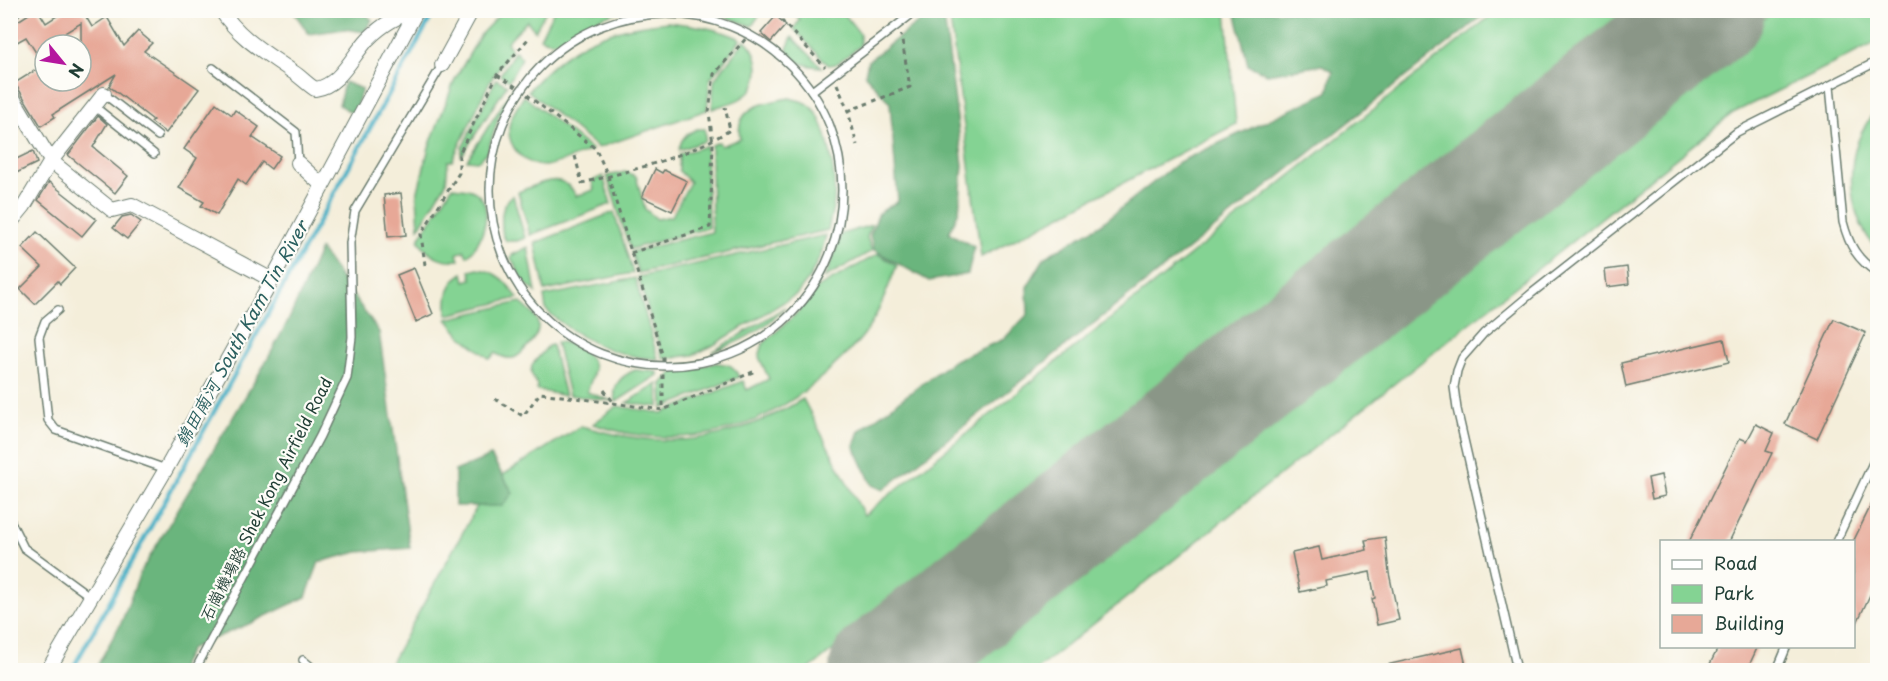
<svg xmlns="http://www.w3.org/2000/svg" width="1888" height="681" font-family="'Playpen Sans','LXGW WenKai TC',sans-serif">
<rect width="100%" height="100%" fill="#fdfcf7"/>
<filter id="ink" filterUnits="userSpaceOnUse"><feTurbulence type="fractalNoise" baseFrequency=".0167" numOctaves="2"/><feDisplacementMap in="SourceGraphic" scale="12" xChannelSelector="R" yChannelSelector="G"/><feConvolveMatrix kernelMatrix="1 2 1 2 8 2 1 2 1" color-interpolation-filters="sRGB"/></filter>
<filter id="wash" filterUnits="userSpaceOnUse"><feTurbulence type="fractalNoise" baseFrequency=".008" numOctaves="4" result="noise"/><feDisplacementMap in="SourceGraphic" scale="24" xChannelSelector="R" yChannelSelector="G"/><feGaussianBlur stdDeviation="1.35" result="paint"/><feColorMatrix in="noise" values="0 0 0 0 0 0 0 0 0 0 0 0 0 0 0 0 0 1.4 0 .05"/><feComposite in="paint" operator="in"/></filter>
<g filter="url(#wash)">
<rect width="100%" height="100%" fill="#f4eeda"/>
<!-- green -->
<g fill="#84d393" stroke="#528864" stroke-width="1.5">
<path d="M 554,10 L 624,10 L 624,11 C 615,13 605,15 596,20 C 575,30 566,50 540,38 Z"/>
<polygon points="1775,10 1877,11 1877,42 1733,113 1036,670 946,670"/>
<polygon points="503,11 546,11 535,31 527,21 507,42 511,49 489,83 452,161 448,161 446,183 419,228 417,195 429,147 455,79 481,34"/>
<polygon points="708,11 762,11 752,26"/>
<polygon points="788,11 842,11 860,34 860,46 836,64 828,65 794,29 800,19"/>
<polygon points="949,11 1226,11 1236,124 981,257"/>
<path d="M 1497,11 L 1636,11 L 808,670 L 387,670 L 490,483 L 581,426 C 598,430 614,435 631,437 C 694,448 749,431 803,399 L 864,515 Z"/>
<path d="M 668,22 C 694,25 717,28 741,39 L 710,79 L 707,110 L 598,148 L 528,91 C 569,43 605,28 668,22 Z"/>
<path d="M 792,37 L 822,67 C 807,66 794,64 787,49 Z"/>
<path d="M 745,40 C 761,54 764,84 743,97 C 735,103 722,105 712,109 L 714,80 Z"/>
<polygon points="515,51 522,58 509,81 500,75"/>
<polygon points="496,79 507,85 461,157 462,148"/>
<polygon points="513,88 515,89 499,116 488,150 483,157 477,161 467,160"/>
<path d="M 524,96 L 592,150 C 581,154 554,166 544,166 C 525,166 508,147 509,129 C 509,118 518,106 524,96 Z"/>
<path d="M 790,98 C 795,100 803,101 808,104 C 829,119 836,179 834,202 C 832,211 830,221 828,230 L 638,273 L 631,252 L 712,232 L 711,145 L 719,142 L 721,146 L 740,139 C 734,107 765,102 790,98 Z"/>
<path d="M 1877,109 L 1877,250 C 1844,210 1842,150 1877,109 Z"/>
<path d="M 697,129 L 705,129 L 705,141 L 679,150 C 681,138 686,134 697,129 Z"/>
<polygon points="706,146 708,228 630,249 607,176 625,172 636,176 645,209 657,219 672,216 690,182 679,171 679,154"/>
<path d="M 603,176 L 611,204 L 530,235 L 518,192 C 540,184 562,169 576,196 L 594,190 L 592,181 Z"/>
<path d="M 452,187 C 458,188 466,188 471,190 C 498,200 483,244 467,256 L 464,250 L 457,254 L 459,260 C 441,262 429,255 418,240 Z"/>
<path d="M 513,195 L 525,238 L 517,241 L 507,241 L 503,237 C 501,220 499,206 513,195 Z"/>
<polygon points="614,212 633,273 545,291 535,243"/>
<polygon points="872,225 867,237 872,251 824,278 834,256 841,234"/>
<polygon points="826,235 821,254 810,277 797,294 712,346 693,355 663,359 638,277"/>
<polygon points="528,247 536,292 524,282 511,258 512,255"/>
<path d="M 878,254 L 897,265 C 889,285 882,306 871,324 C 860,343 841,359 825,374 C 771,423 706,446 632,434 C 619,432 606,428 593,424 L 617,406 L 662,413 L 743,381 L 747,390 L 769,379 L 759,357 L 763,344 L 799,311 L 817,288 Z"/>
<path d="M 478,269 C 498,271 507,283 518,298 L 447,315 C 446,297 447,283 463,273 L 465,281 L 472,279 L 470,271 Z"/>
<path d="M 635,278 L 658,359 C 617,358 576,338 546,310 L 544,296 Z"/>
<path d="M 520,302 C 526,308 537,315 538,324 C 539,332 535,337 531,342 C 519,357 513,364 495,353 L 490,359 L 461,336 L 447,319 Z"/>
<path d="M 786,307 C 765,329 741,342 712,352 Z"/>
<path d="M 556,342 C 570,341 592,352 594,368 C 594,375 589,385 587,392 L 612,401 L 569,395 Z"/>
<polygon points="552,345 565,396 537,390 537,385 531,373 532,365 548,346"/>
<path d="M 716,363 C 729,364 734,365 739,377 L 663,408 L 662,383 L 675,371 Z"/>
<path d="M 635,370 L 658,372 L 658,375 L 616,402 C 611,386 621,376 635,370 Z"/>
<polygon points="658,384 659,407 626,403"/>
</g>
<!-- forest -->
<g fill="#6bb57d" stroke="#457958" stroke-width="1.5">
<polygon points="293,11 363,11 372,20 364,32 345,29 309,34"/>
<polygon points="933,11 944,16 963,165 959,211 949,233 974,247 968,274 929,281 874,250 870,236 879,213 898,201 890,103 865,75 868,61"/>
<polygon points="1235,11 1489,11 883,490 872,485 854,446 859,431 953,361 1004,339 1028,314 1027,287 1045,257 1100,225 1179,162 1328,92 1333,71 1322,65 1267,74 1248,65"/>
<polygon points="344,82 362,89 354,114 339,105"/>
<polygon points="320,249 379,332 410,548 358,552 319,562 306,597 251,623 191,648 179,670 95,670 122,621 140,573 266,362 290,317"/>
<polygon points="491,456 513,493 502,506 455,506 455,471"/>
</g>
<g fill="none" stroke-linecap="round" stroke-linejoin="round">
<!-- stream -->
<polyline stroke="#48b1c6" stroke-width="4.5" points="72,670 435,10"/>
<!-- runway -->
<polyline stroke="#8a9687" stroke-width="108" points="883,670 1711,10"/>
</g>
<g id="blocks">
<!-- building -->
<g fill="#e7a897" fill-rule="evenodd">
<path d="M 35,10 L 38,10 L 46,23 L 66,10 L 82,10 L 92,27 L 107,17 L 124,46 L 138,31 L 152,43 L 144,51 L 199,89 L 166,133 L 151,122 L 153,120 L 109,86 L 116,74 L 53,114 L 55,117 L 41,126 L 18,88 L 13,84 L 44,65 L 26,37 L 10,46 L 10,26 ZM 81,23 L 81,81 L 45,81 L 45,45 Z"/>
<polygon points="776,16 786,25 771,42 761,33"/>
<polygon points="216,103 232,115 235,110 259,127 252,137 280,156 271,169 262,162 246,185 238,179 217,215 201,206 204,202 179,188 197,158 184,149"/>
<polygon points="98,116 107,124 93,147 128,176 115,193 68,155"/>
<polygon points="33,151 37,163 10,176 10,162"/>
<polygon points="655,169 662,173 664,170 687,181 672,211 642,197"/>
<polygon points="49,182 96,219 82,236 38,200"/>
<polygon points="401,193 406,235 388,237 384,195"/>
<polygon points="131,215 141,222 127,239 113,228 122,217"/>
<polygon points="37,232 75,268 60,284 58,281 35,304 20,289 42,267 22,248"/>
<polygon points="1627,267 1629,284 1607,287 1605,270"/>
<polygon points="414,268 433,314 416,322 397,275"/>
<polygon points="1834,319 1866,333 1817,439 1785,424"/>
<polygon points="1724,339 1729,362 1626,387 1621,363"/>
<polygon points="1756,424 1774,433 1766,451 1772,453 1729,542 1689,542 1740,438 1747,441"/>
<polygon points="1661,475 1665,496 1652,499 1648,478"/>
<polygon points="1878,491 1878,578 1854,629 1853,542"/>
<polygon points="1385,537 1389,573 1399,620 1377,625 1372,599 1375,598 1370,572 1326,581 1327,586 1300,592 1292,553 1319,547 1322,560 1367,550 1365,540"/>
<polygon points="1719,646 1758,646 1747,670 1707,670"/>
<polygon points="1462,648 1467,670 1386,670 1386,665"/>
</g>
</g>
</g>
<g filter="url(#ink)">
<use href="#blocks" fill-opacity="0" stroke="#6a7b6e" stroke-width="1.5"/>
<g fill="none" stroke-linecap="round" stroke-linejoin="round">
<defs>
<g id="service">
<circle cx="666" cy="190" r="176"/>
<polyline points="213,68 296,132 298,163"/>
<path d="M 1830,86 L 1843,222 C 1849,245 1857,260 1878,273"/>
<polyline points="812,91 917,10"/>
<polyline points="104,94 158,136"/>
<polyline points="95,107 154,154"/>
<polyline points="58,310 45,321 39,337 48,420 56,430 166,469"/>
<polyline points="10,520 24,548 91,597"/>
<polyline points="1836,542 1878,452"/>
<polyline points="303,660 315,670"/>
<polyline points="195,670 320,436 347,378 352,337 350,243 355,211 442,65"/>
<polyline points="1517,670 1457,409 1454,387 1457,371 1462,358 1484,333 1532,293 1737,132 1878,61"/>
<polyline points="1777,670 1787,646"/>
</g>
<g id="minor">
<path d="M 221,10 C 239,38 266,53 293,72 C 301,77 307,84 315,89 C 340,86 352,56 368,39 C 382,25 398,15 416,11"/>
<polyline points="10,14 14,10"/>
<polyline points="442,65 472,10"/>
<polyline points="10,93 51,161 112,210 132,205 272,280"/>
<polyline points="298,163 322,185"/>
<polyline points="10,223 24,206 51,161 104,94"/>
<polyline points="48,670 166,469 272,280 417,10"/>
</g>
</defs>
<!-- service casing -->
<use href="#service" stroke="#6a7b6e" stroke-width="10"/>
<!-- minor casing -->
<use href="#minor" stroke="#6a7b6e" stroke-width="16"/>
<!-- path -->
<g stroke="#6a7b6e" stroke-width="3" stroke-dasharray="4.5 4.5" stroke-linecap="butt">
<polyline points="781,20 825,67"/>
<polyline points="497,75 521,90 596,149 608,176 663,357 663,410"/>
<polyline points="837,84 848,111 857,145"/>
<polyline points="848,111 910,87 901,35"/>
<path d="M 575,156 L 582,183 C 634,170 684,158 730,130 L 725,107"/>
<polyline points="631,253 710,227 713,144 709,112 714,74 750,34"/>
<polyline points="425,265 421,234 459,173 459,154 497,75 528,39"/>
<polyline points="604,390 614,403"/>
<polyline points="495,399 523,416 540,393 663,410 755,371"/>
</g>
<!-- service -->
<use href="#service" stroke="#fff" stroke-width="7"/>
<!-- minor -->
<use href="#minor" stroke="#fff" stroke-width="14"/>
</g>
</g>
<g text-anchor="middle" stroke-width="4.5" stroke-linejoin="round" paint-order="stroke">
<!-- street labels -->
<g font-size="16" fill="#1f3d34" stroke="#fdfcf7">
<text transform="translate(266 499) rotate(-63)" y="6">石崗機場路 Shek Kong Airfield Road</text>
</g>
<!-- water labels -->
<g font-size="18" font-style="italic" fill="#2b6060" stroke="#fdfcf7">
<text transform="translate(242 334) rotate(-61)" y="6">錦田南河 South Kam Tin River</text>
</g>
</g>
<!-- margin -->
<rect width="1888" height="681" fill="none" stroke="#fdfcf7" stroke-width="36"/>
<!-- legend -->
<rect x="1660" y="540" width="195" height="108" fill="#fdfcf7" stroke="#a4b0a9" stroke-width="1.5"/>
<rect x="1672" y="560" width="30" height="9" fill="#ffffff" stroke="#a4b0a9" stroke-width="1.5"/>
<text x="1714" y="570" font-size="18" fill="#1f3d34">Road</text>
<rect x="1672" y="585" width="30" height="18" fill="#84d393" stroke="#a4b0a9" stroke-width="1.5"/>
<text x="1714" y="600" font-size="18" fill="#1f3d34">Park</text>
<rect x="1672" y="615" width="30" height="18" fill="#e7a897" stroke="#a4b0a9" stroke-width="1.5"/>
<text x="1714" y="630" font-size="18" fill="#1f3d34">Building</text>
<!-- north arrow -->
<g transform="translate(63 63) rotate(120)"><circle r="28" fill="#fdfcf7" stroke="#a4b0a9" stroke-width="1.5"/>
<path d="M0-4.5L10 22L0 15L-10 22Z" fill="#b5179e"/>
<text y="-9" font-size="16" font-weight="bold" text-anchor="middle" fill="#1f3d34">N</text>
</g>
</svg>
